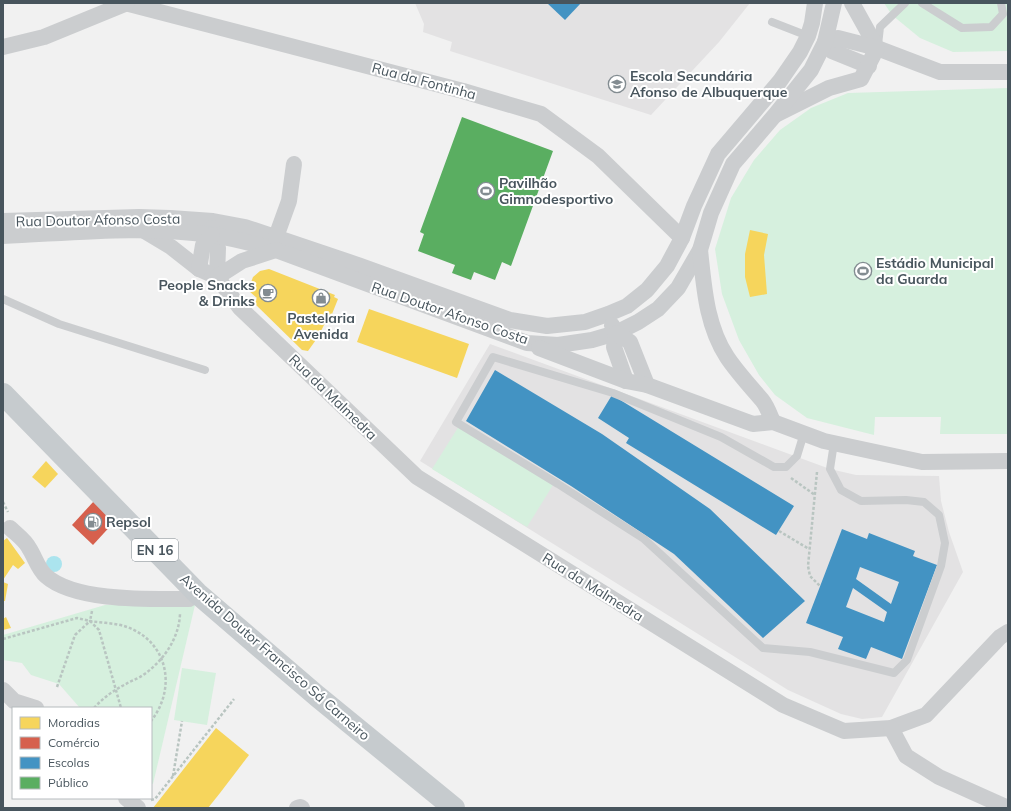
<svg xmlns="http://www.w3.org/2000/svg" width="1011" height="811" font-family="Mulish,sans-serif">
<rect width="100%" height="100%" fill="#f1f1f1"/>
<!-- education -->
<g fill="#e3e2e3">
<polygon points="415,3 750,3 719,42 651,115 450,51 452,42 423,32 424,24"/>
<polygon points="490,344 830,469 856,475 939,476 941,501 949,532 963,572 882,717 862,719 841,714 788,690 420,461"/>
</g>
<!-- green -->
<g fill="#d6f0de">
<polygon points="884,3 1008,3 1008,51 953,52 920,38 892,15"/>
<polygon points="1008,88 1008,434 940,434 941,417 875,417 874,435 807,418 775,395 759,375 739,340 722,294 715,249 731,198 754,160 780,130 811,108 848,93"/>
<polygon points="459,426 553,485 527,527 432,469"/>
<polygon points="105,605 195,605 153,784 151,783 151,708 80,708 59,684 31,675 22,663 3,660 3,635"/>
<polygon points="182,668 216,673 207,725 174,720"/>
</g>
<!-- water -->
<circle fill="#abe4ee" cx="54" cy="564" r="8"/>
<!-- homes -->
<g fill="#f6d55c">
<polygon points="750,230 768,234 764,255 767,294 750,297 745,277 745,254"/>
<polygon points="269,269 335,295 334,297 338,299 332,314 331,313 328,320 327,319 325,325 324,325 321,331 320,331 318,337 308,351 302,350 253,302 257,298 249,291 250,285 253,277 260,271"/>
<polygon points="369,309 469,344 457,378 357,342"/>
<polygon points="46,461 58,474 45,488 32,477"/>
<polygon points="7,538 25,563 18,569 13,565 3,580 3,541"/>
<polygon points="3,582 8,584 5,601 3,601"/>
<polygon points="6,617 11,628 3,630 3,619"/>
<polygon points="216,728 249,755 220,793 208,808 153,808"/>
</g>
<!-- shops -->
<polygon fill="#d6604d" points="94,501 115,521 93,545 72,525"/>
<!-- schools -->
<g fill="#4393c3" fill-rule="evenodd">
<polygon points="547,3 581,3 565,20"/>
<polygon points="495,370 602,434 710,509 805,601 763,638 674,554 571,486 466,421"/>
<polygon points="612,395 794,506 776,535 626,443 629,438 598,418"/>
<path d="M 842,529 L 867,539 L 869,533 L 915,551 L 913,556 L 937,565 L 902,659 L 871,647 L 866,659 L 838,649 L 843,637 L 806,623 ZM 860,567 L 899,582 L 891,604 L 856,579 ZM 853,588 L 887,612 L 884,622 L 846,607 Z"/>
</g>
<!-- public -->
<polygon fill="#5aae61" points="462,117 553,151 511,266 502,262 495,280 474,272 471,280 452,273 455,265 418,251 424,234 420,232"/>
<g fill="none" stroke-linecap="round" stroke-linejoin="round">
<!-- path -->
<g stroke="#b9c5c1" stroke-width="2.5" stroke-dasharray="3 2" stroke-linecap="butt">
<polyline points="817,472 808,566 810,576 820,586"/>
<polyline points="791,478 815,495"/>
<polyline points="3,502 8,512"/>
<polyline points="779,531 809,549"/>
<polyline points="92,611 90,621 99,630 121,708"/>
<polyline points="3,639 77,618 90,621"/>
<path d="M 57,687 L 75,635 L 90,621 C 102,623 116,623 127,627 C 168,642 177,688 151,721"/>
<path d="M 94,708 C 103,698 114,690 126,684 C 130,681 135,680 140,677 C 161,664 179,640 180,614"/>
<polyline points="173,776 182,721"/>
<polyline points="151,800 155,799 234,699"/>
</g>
<!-- service -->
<g stroke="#cbcdcf" stroke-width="8">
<polyline points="922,3 962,28 991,27 1003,14 1001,3"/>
<polyline points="772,22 808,36"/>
<polyline points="878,45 880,27 905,3"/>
<polyline points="3,299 59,324 205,370"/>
<polyline points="804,433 797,456 786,467 774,467 721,437 613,393 493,357 456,422 558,484 644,539 763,648 810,652 894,673 907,660 941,566 945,543 939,515 924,502 906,500 861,501 841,490 830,469 834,443"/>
</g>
<!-- minor -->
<g stroke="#cbcdcf" stroke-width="16">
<polyline points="125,3 463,91 541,114 598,156 682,238"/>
<polyline points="852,3 877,48 940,72 1008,72"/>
<polyline points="825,42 832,51 869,66"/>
<polyline points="3,47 44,37 127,3"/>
<polyline points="777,114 829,88 861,79 877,48 838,38 825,42"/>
<polyline points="3,221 139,217 170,218 213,221 245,227 358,265 510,320 547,326 585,322 608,314 627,306 647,290 667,266 682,238 694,206 718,154 780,81 800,52 808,36 812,23 815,3"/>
<polyline points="212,228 212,235 218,248 217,277"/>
<polyline points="141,229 171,247 199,269 217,277 240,308 417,477 783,705 844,731 891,728 926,715 1000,637 1008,632"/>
<path d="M 3,236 C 72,233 142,225 211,235 C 233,238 255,244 276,250 L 527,343 L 558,345 L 592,340 L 616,333 L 638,322 L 658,309 L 678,288 L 700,250 L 711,213 L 733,164 L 775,115 L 811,70 L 825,42 L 834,3"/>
<polyline points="276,237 289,201 294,164"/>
<path d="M 700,250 C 704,286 706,325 727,357 C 737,372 750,386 762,400 C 767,406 770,415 773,422"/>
<polyline points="199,269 203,245 212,235"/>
<polyline points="217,277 242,261 276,250"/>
<polyline points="612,325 616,333 614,347 626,381"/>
<polyline points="616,333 630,342 647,385"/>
<polyline points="539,348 626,381 647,385 753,424 773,422 824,441 922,462 1008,461"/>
<path d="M 10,528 C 16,534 25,540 29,548 C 35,557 38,569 46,576 C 75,602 151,599 189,599 L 197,593"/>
<polyline points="3,690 14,701 36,708"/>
<polyline points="891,728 906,756 939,777 1008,808"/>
<polyline points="126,798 138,808"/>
<polyline points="297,808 300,807 302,808"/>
</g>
<!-- primary -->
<polyline stroke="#c6cbce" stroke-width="22" points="3,394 197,593 317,696 454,808"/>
</g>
<!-- icons -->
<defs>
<symbol id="school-ring" viewBox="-11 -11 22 22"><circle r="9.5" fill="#fff" stroke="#838c91" stroke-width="1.5"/><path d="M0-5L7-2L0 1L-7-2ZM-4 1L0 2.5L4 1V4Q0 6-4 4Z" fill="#838c91"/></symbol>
<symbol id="stadium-ring" viewBox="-11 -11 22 22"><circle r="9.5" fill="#fff" stroke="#838c91" stroke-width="1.5"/><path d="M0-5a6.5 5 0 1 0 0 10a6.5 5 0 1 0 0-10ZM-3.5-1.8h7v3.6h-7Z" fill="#838c91"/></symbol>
<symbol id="cafe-ring" viewBox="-11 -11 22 22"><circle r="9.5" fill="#fff" stroke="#838c91" stroke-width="1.5"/><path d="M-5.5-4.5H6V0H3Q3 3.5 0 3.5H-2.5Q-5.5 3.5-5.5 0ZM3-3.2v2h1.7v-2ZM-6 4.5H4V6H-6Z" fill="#838c91"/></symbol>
<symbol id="shop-ring" viewBox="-11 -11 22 22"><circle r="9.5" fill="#fff" stroke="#838c91" stroke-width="1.5"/><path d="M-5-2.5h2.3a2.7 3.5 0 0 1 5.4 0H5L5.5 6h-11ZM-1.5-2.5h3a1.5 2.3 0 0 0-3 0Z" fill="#838c91"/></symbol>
<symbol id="fuel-ring" viewBox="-11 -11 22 22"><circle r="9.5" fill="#fff" stroke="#838c91" stroke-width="1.5"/><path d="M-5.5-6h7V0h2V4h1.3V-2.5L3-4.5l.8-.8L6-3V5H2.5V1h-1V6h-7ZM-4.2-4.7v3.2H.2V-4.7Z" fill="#838c91"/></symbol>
</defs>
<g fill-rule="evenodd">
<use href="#school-ring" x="607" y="74" width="20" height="20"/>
<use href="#stadium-ring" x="476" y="181" width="20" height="20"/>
<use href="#stadium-ring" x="853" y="261" width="20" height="20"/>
<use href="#cafe-ring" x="258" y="283" width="20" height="20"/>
<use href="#shop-ring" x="311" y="288" width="20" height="20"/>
<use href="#fuel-ring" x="83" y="512" width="20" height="20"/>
</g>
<g text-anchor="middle" stroke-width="4" stroke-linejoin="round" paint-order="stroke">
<!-- shield labels -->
<rect fill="#fff" stroke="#7f888e" stroke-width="1" x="132" y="539" width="46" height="22" rx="3"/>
<g font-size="13" font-weight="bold" fill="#48555d">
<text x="155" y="555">EN 16</text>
</g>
<!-- poi labels -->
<g font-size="14" font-weight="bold" fill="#48555d" stroke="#fff" text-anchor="start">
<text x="630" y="81">Escola Secundária<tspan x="630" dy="16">Afonso de Albuquerque</tspan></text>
<text x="499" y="188">Pavilhão<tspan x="499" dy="16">Gimnodesportivo</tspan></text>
<text x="876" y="268">Estádio Municipal<tspan x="876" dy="16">da Guarda</tspan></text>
<text x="255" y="290" text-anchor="end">People Snacks<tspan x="255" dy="16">&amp; Drinks</tspan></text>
<text x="321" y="323" text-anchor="middle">Pastelaria<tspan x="321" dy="16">Avenida</tspan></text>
<text x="106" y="527">Repsol</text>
</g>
<!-- street labels -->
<g font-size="14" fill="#48555d" stroke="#fff">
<text transform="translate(424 81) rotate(15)" y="5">Rua da Fontinha</text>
<text transform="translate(98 220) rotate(-1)" y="5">Rua Doutor Afonso Costa</text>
<text transform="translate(450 313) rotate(19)" y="5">Rua Doutor Afonso Costa</text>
<text transform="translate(333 397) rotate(44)" y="5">Rua da Malmedra</text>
<text transform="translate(593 587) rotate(32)" y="5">Rua da Malmedra</text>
<text transform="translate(275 657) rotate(41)" y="5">Avenida Doutor Francisco Sá Carneiro</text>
</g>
</g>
<!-- border -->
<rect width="1011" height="811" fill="none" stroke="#48555d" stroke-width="8"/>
<!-- legend -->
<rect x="12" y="707" width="140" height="92" fill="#ffffff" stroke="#b6bbbe"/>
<rect x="20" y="717" width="20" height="12" fill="#f6d55c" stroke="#b6bbbe"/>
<text x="48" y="727" font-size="12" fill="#48555d">Moradias</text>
<rect x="20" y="737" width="20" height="12" fill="#d6604d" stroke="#b6bbbe"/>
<text x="48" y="747" font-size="12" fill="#48555d">Comércio</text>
<rect x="20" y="757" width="20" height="12" fill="#4393c3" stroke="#b6bbbe"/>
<text x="48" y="767" font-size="12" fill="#48555d">Escolas</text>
<rect x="20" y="777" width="20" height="12" fill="#5aae61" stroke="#b6bbbe"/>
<text x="48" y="787" font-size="12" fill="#48555d">Público</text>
</svg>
